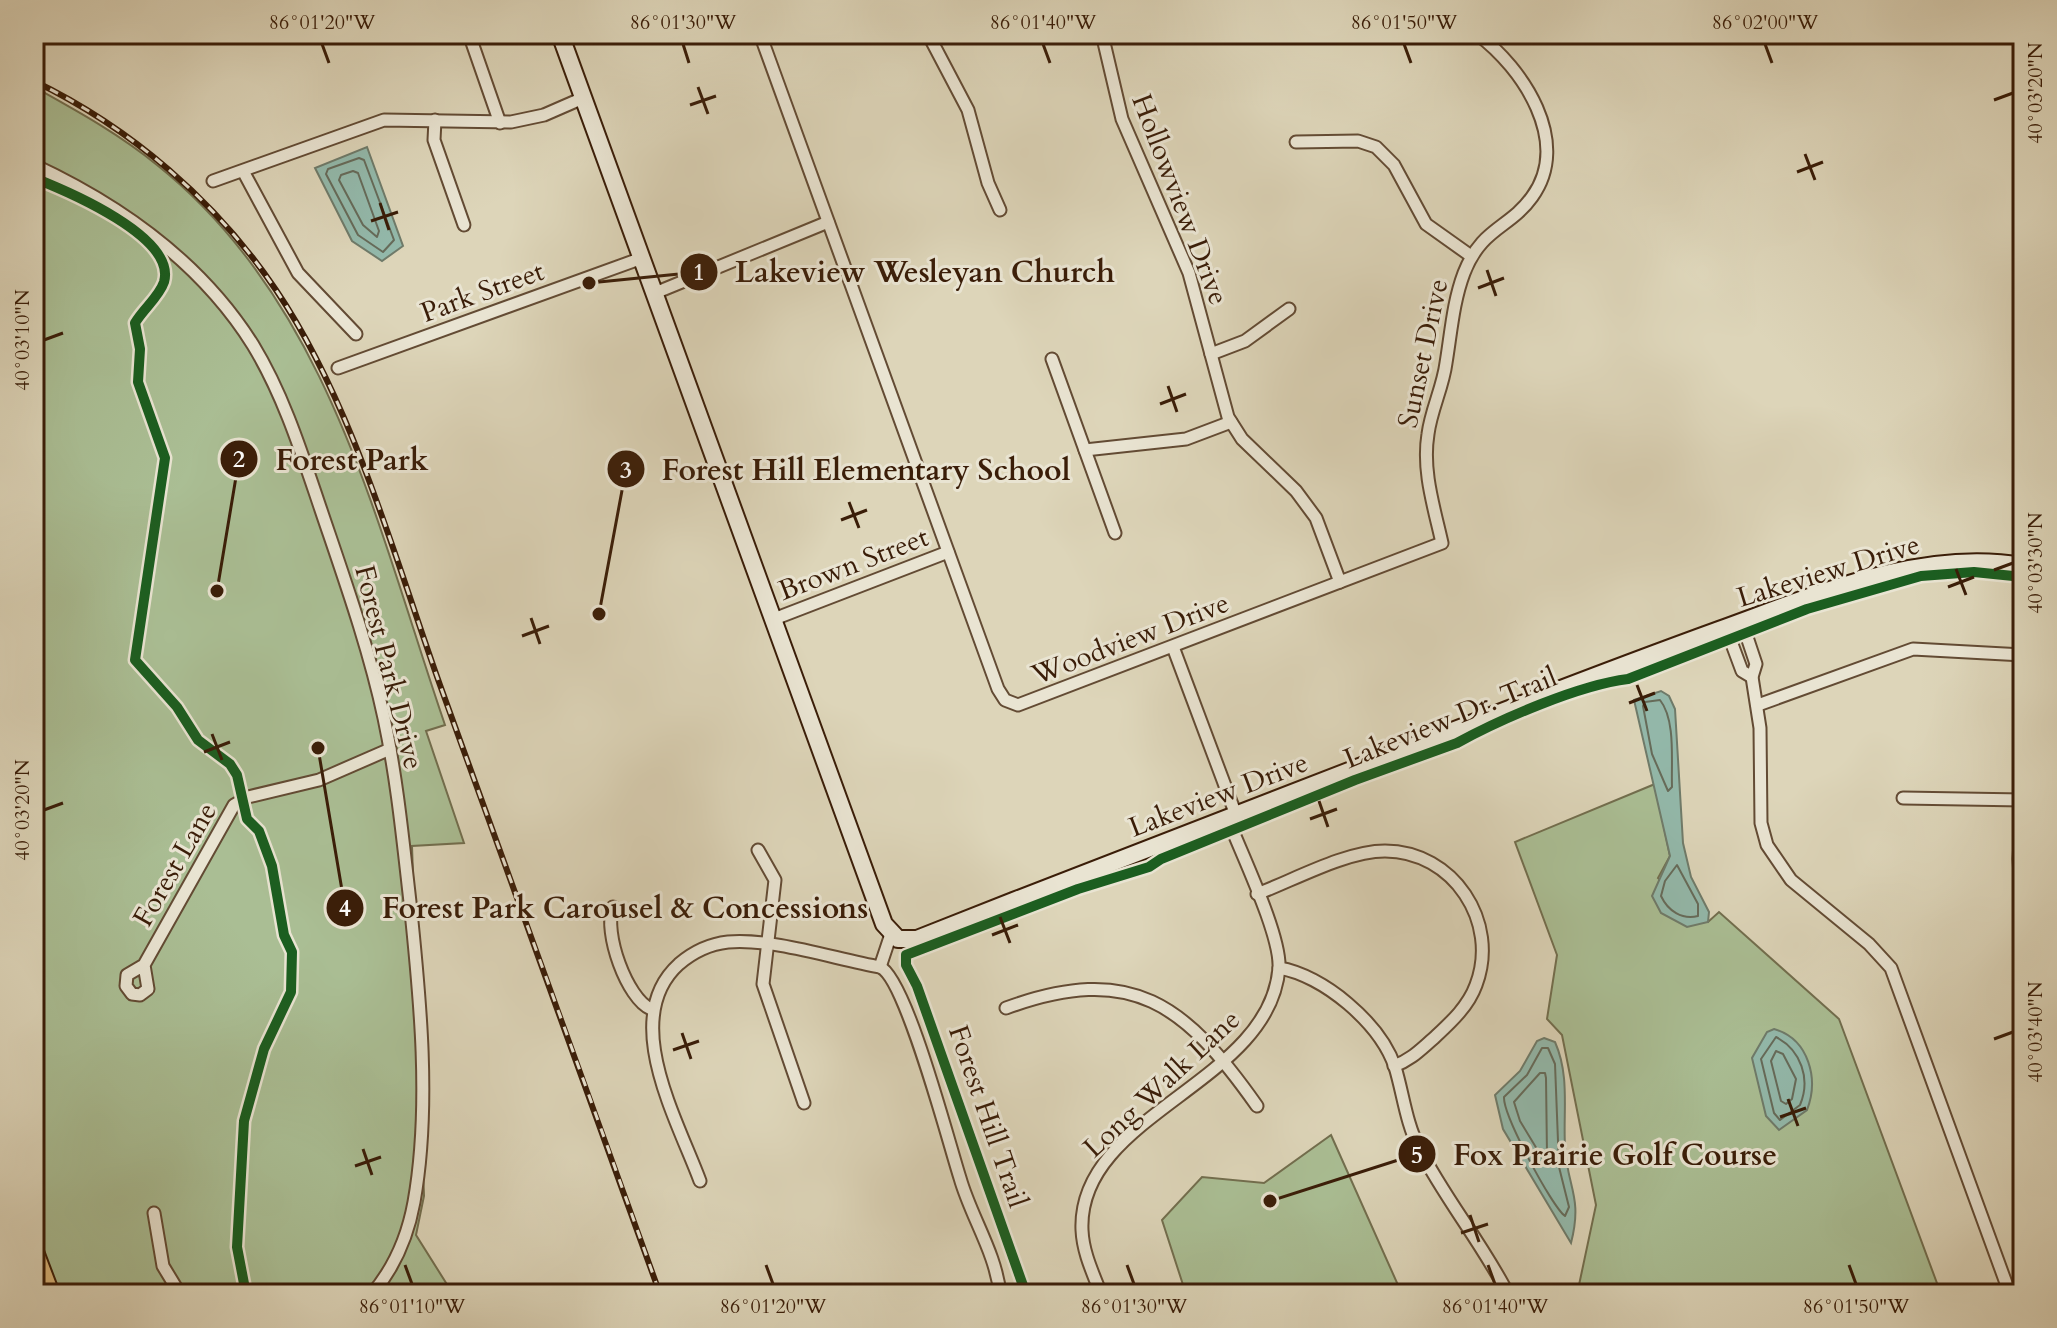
<svg xmlns="http://www.w3.org/2000/svg" width="2057" height="1328" font-family="Cardo,serif">
<rect width="100%" height="100%" fill="#ddd5b9"/>
<filter id="stains"><feTurbulence type="fractalNoise" baseFrequency=".0025" numOctaves="4"/><feColorMatrix values="0 0 0 0 .2 0 0 0 0 .09 0 0 0 0 .02 0 0 0 .5 -.17"/></filter>
<radialGradient id="worn" r=".72"><stop offset=".6" stop-color="#630" stop-opacity="0"/><stop offset="1" stop-color="#630" stop-opacity=".3"/></radialGradient>
<!-- green -->
<g fill="#aabe94" stroke="#726e4e" stroke-width="2">
<path d="M 34,87 C 77,111 119,134 157,165 C 329,302 377,527 445,725 L 426,731 L 464,843 L 412,846 L 424,1196 L 416,1235 L 453,1294 L 43,1294 L 34,1272 Z"/>
<polygon points="1655,784 1670,856 1658,878 1708,922 1719,912 1839,1019 1941,1294 1600,1294 1579,1285 1596,1205 1562,1035 1547,1019 1557,955 1515,842"/>
<polygon points="1331,1135 1402,1294 1186,1294 1162,1220 1202,1177 1264,1183"/>
</g>
<!-- water -->
<g fill="#93b9ab" stroke="#6f7b6a" stroke-width="2">
<polygon points="367,147 403,246 382,261 352,241 315,168"/>
<polygon points="1661,691 1669,696 1675,709 1683,843 1691,877 1709,912 1708,922 1687,927 1661,913 1652,896 1670,856 1634,700"/>
<path d="M 1774,1029 C 1809,1039 1819,1079 1807,1110 L 1779,1130 L 1766,1116 L 1752,1058 L 1767,1032 Z"/>
<path d="M 1544,1038 L 1555,1042 C 1570,1076 1563,1111 1565,1146 C 1567,1188 1583,1196 1571,1243 L 1503,1129 L 1495,1095 L 1520,1071 L 1537,1041 Z"/>
</g>
<g fill="none" stroke-linecap="round" stroke-linejoin="round">
<!-- shore -->
<g stroke="#666b5a" stroke-width="2">
<polygon points="359,158 364,160 394,240 383,252 358,235 326,174 328,169"/>
<polygon points="353,171 358,173 379,231 377,237 363,225 339,180 341,175"/>
<path d="M 1660,700 C 1676,720 1671,762 1672,787 L 1668,791 L 1652,754 L 1643,706 L 1645,702 Z"/>
<path d="M 1677,865 L 1698,904 L 1698,916 C 1682,920 1668,911 1661,896 L 1665,881 Z"/>
<path d="M 1776,1037 C 1801,1050 1811,1079 1800,1105 L 1780,1120 L 1774,1113 L 1761,1059 Z"/>
<path d="M 1542,1048 L 1548,1048 L 1555,1064 L 1559,1167 L 1569,1207 L 1565,1216 C 1552,1207 1503,1115 1504,1097 L 1527,1075 Z"/>
<polygon points="1776,1051 1783,1054 1796,1079 1792,1099 1786,1104 1781,1101 1771,1061"/>
<polygon points="1540,1073 1545,1073 1546,1078 1547,1155 1543,1159 1520,1121 1514,1102"/>
</g>
<defs>
<g id="street">
<polyline points="469,34 500,123"/>
<path d="M 760,34 L 998,689 L 1005,700 L 1018,705 L 1442,543 C 1434,507 1422,471 1428,434 C 1431,410 1443,387 1446,363 C 1451,333 1453,302 1464,273 C 1482,227 1509,229 1532,197 C 1572,142 1523,68 1477,34"/>
<polyline points="928,34 968,110 988,183 1000,210"/>
<polyline points="1102,34 1122,119 1189,273 1228,417 1242,439 1296,491 1316,518 1340,582"/>
<polyline points="435,120 434,140 464,225"/>
<polyline points="1296,142 1358,141 1376,147 1394,165 1426,224 1471,256"/>
<path d="M 34,165 C 122,206 201,262 253,345 C 284,396 302,454 321,510 C 344,578 369,648 384,718 C 397,779 403,841 410,902 C 420,997 431,1107 414,1202 C 408,1235 394,1268 372,1294"/>
<polyline points="243,171 298,273 356,334"/>
<polyline points="213,181 384,120 511,122 544,115 583,98"/>
<polyline points="655,293 828,222"/>
<polyline points="1211,354 1245,341 1289,309"/>
<polyline points="1052,359 1115,533"/>
<polyline points="338,368 642,258"/>
<polyline points="1085,450 1186,439 1231,422"/>
<polyline points="774,619 948,552"/>
<polyline points="1742,622 1756,664 1752,677 1760,728 1761,823 1767,845 1791,880 1869,944 1891,968 2010,1294"/>
<polyline points="1726,628 1742,671 1752,677"/>
<polyline points="1173,647 1236,815"/>
<polyline points="1758,705 1913,649 2023,655"/>
<polyline points="2023,794 2019,859 2023,926"/>
<polyline points="1903,798 2023,800"/>
<polyline points="758,850 775,880 763,984 804,1103"/>
<path d="M 1257,894 C 1294,880 1346,851 1385,851 C 1453,851 1500,922 1476,985 C 1468,1007 1450,1023 1434,1038 C 1421,1049 1411,1060 1394,1066"/>
<path d="M 613,907 C 603,932 627,999 651,1009"/>
<polyline points="144,965 148,989 140,995 132,994 126,986 127,975 144,965 234,805 248,797 319,780 390,749"/>
<polyline points="880,967 891,934"/>
<path d="M 1279,968 C 1323,975 1380,1023 1395,1067 C 1403,1093 1406,1123 1419,1148 C 1445,1199 1482,1243 1508,1294"/>
<path d="M 1006,1008 C 1132,962 1185,1004 1257,1106"/>
<path d="M 700,1181 C 677,1119 619,1018 679,964 C 693,952 710,944 728,942 C 773,938 835,959 880,967 C 906,978 949,1144 960,1178 C 971,1217 996,1253 1000,1294"/>
<polyline points="154,1213 163,1266 180,1294"/>
<path d="M 1101,1294 C 1093,1273 1083,1253 1082,1230 C 1077,1114 1270,1084 1279,968 C 1281,935 1241,853 1228,819"/>
</g>
<path id="secondary" d="M 560,34 L 884,924 L 898,939 L 917,939 C 1093,869 1270,802 1447,733 C 1537,698 1628,663 1719,630 C 1814,596 1920,548 2023,566"/>
<polyline id="primary" points="34,1252 50,1294"/>
</defs>
<!-- street casing -->
<use href="#street" stroke="#634b34" stroke-width="15"/>
<!-- secondary casing -->
<use href="#secondary" stroke="#3a1d08" stroke-width="20"/>
<!-- primary casing -->
<use href="#primary" stroke="#3a1d08" stroke-width="22"/>
<!-- street -->
<use href="#street" stroke="#e9e4d2" stroke-width="11"/>
<!-- secondary -->
<use href="#secondary" stroke="#e9e4d2" stroke-width="16"/>
<!-- primary -->
<use href="#primary" stroke="#deba7c" stroke-width="18"/>
<defs>
<path id="rail" d="M 34,81 C 131,128 216,201 276,290 C 353,404 394,556 440,685 C 513,888 588,1090 660,1294"/>
</defs>
<!-- rail casing -->
<use href="#rail" stroke="#3a1d08" stroke-width="6"/>
<!-- rail -->
<use href="#rail" stroke="#e9e4d2" stroke-width="3" stroke-dasharray="9" stroke-linecap="butt"/>
<defs>
<g id="cycleway">
<path d="M 34,178 C 67,191 177,237 164,282 C 159,297 143,309 135,323 L 140,349 L 138,382 L 165,458 L 135,660 L 177,707 L 198,740 L 230,764 L 237,775 L 247,819 L 259,831 L 272,866 L 284,935 L 292,952 L 291,992 L 264,1049 L 244,1121 L 237,1247 L 246,1294"/>
<path d="M 1026,1294 L 917,986 L 906,965 L 906,955 L 1078,889 L 1149,867 L 1161,859 L 1355,780 L 1457,743 C 1501,719 1579,685 1628,679 L 1807,609 L 1921,576 L 1974,572 L 2023,577"/>
</g>
</defs>
<!-- cycleway casing -->
<use href="#cycleway" stroke="#e9e4d2" stroke-width="15"/>
<!-- cycleway -->
<use href="#cycleway" stroke="#1b5e20" stroke-width="10"/>
</g>
<!-- ticks -->
<path fill="none" stroke="#3a1d08" stroke-width="3" d="M 322,44 L 329,63M 683,44 L 689,63M 1043,44 L 1050,63M 1404,44 L 1411,63M 1765,44 L 1772,63M 698,87 L 708,114M 1994,100 L 2013,93M 690,105 L 716,96M 1805,154 L 1815,180M 1797,172 L 1823,162M 380,203 L 389,230M 371,221 L 398,212M 1487,270 L 1496,296M 1478,288 L 1504,278M 44,340 L 63,333M 1168,386 L 1177,412M 1160,404 L 1186,394M 849,502 L 859,528M 841,520 L 867,510M 1956,569 L 1966,595M 1994,570 L 2013,563M 1948,587 L 1974,577M 531,618 L 540,644M 522,636 L 549,626M 1637,685 L 1647,711M 1629,703 L 1655,693M 212,734 L 222,760M 204,752 L 230,742M 1319,801 L 1328,827M 44,810 L 63,803M 1310,819 L 1337,809M 1000,917 L 1010,943M 992,935 L 1018,925M 682,1033 L 691,1059M 1994,1039 L 2013,1032M 673,1050 L 699,1041M 1788,1099 L 1798,1126M 1780,1117 L 1806,1108M 363,1149 L 372,1175M 355,1166 L 381,1157M 1470,1215 L 1479,1242M 1461,1233 L 1488,1224M 405,1265 L 412,1284M 766,1265 L 773,1284M 1127,1265 L 1134,1284M 1488,1265 L 1495,1284M 1849,1265 L 1856,1284"/>
<g text-anchor="middle" stroke-width="6" stroke-linejoin="round" paint-order="stroke">
<!-- street labels -->
<g font-size="28" fill="#3a1d08" stroke="#e9e4d2">
<text transform="translate(1181 199) rotate(69)" y="10">Hollowview Drive</text>
<text transform="translate(482 291) rotate(-20)" y="10">Park Street</text>
<text transform="translate(1422 353) rotate(-78)" y="10">Sunset Drive</text>
<text transform="translate(853 563) rotate(-21)" y="10">Brown Street</text>
<text transform="translate(1828 570) rotate(-17)" y="10">Lakeview Drive</text>
<text transform="translate(1130 638) rotate(-21)" y="10">Woodview Drive</text>
<text transform="translate(390 667) rotate(76)" y="10">Forest Park Drive</text>
<text transform="translate(1450 717) rotate(-22)" y="10">Lakeview Dr. Trail</text>
<text transform="translate(1218 794) rotate(-21)" y="10">Lakeview Drive</text>
<text transform="translate(174 864) rotate(-60)" y="10">Forest Lane</text>
<text transform="translate(1161 1083) rotate(-43)" y="10">Long Walk Lane</text>
<text transform="translate(989 1116) rotate(71)" y="10">Forest Hill Trail</text>
</g>
</g>
<!-- callouts -->
<path fill="none" stroke="#3a1d08" stroke-width="3" d="M589 283L699 272M217 591L239 459M599 614L626 469M318 748L345 908M1270 1201L1417 1154"/>
<g fill="#3a1d08" stroke="#e9e4d2" stroke-width="3">
<circle cx="589" cy="283" r="8"/>
<circle cx="217" cy="591" r="8"/>
<circle cx="599" cy="614" r="8"/>
<circle cx="318" cy="748" r="8"/>
<circle cx="1270" cy="1201" r="8"/>
<circle cx="699" cy="272" r="20"/>
<circle cx="239" cy="459" r="20"/>
<circle cx="626" cy="469" r="20"/>
<circle cx="345" cy="908" r="20"/>
<circle cx="1417" cy="1154" r="20"/>
</g>
<g font-size="24" text-anchor="middle" font-weight="bold" fill="#fff">
<text x="699" y="280">1</text>
<text x="239" y="467">2</text>
<text x="626" y="478">3</text>
<text x="345" y="916">4</text>
<text x="1417" y="1163">5</text>
</g>
<g font-size="30" text-anchor="middle" font-weight="bold" fill="#3a1d08" stroke="#e9e4d2" stroke-width="6" stroke-linejoin="round" paint-order="stroke">
<text x="925" y="282">Lakeview Wesleyan Church</text>
<text x="352" y="470">Forest Park</text>
<text x="866" y="480">Forest Hill Elementary School</text>
<text x="625" y="918">Forest Park Carousel &amp; Concessions</text>
<text x="1615" y="1165">Fox Prairie Golf Course</text>
</g>
<!-- margin -->
<rect width="2057" height="1328" fill="none" stroke="#ddd5b9" stroke-width="88"/>
<rect x="44" y="44" width="1969" height="1240" fill="none" stroke="#3a1d08" stroke-width="3"/>
<g font-size="20" text-anchor="middle" fill="#3a1d08">
<text x="322" y="29">86°01'20"W</text>
<text x="683" y="29">86°01'30"W</text>
<text x="1043" y="29">86°01'40"W</text>
<text x="1404" y="29">86°01'50"W</text>
<text x="1765" y="29">86°02'00"W</text>
<text transform="translate(2035 93) rotate(-90)" y="7">40°03'20"N</text>
<text transform="translate(22 340) rotate(-90)" y="7">40°03'10"N</text>
<text transform="translate(2035 563) rotate(-90)" y="7">40°03'30"N</text>
<text transform="translate(22 810) rotate(-90)" y="7">40°03'20"N</text>
<text transform="translate(2035 1032) rotate(-90)" y="7">40°03'40"N</text>
<text x="412" y="1313">86°01'10"W</text>
<text x="773" y="1313">86°01'20"W</text>
<text x="1134" y="1313">86°01'30"W</text>
<text x="1495" y="1313">86°01'40"W</text>
<text x="1856" y="1313">86°01'50"W</text>
</g>
<rect width="100%" height="100%" filter="url(#stains)"/>
<rect width="100%" height="100%" fill="url(#worn)"/>
</svg>
